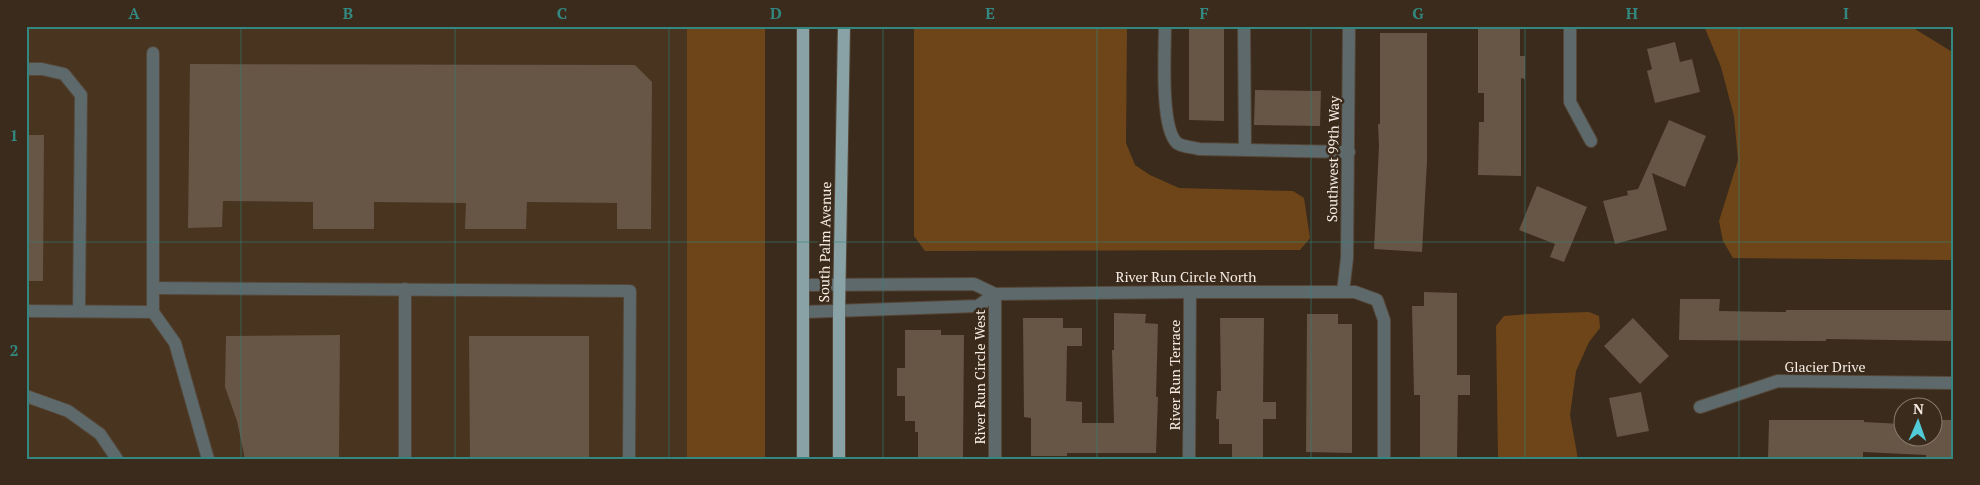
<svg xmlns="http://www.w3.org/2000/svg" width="1980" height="485" font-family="'PT Serif',serif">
<rect width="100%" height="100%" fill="#3b2b1c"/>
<!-- built -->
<rect fill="#48341f" x="26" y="26" width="661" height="433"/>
<!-- water -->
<g fill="#6e4519">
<rect x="687" y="26" width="78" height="433"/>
<polygon points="914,26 1127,26 1126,143 1135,165 1150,175 1179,188 1293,191 1304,198 1310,238 1300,250 925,251 914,236"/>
<polygon points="1704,26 1910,26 1954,53 1954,260 1733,258 1723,241 1719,221 1738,160 1734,116 1721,67"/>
<polygon points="1589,312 1599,316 1600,328 1589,342 1576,371 1570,415 1578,459 1498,459 1496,326 1504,316 1528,314"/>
</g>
<!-- building -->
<g fill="#675545">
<polygon points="1189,26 1224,26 1224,121 1189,120"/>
<polygon points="1478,26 1520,26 1520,56 1525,56 1525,79 1521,78 1521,176 1478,175 1479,122 1484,122 1484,93 1478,93"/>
<polygon points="1380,33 1427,33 1427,161 1422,252 1374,249 1379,146 1378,124 1380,124"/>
<polygon points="1675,42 1680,62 1692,59 1700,92 1655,103 1647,71 1652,69 1647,49"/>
<polygon points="190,64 635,65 652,82 651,229 617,229 617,203 527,202 526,229 465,229 466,203 374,202 374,229 313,229 313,202 223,201 222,227 188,228"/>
<polygon points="1255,90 1321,91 1320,126 1254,125"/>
<polygon points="1669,120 1706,136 1685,187 1652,173 1667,230 1615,244 1603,201 1628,195 1627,191 1638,189"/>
<polygon points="26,135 44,135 43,281 26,281"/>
<polygon points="1537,186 1587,207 1564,262 1550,257 1555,244 1519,230"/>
<polygon points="1424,292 1457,293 1457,375 1470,375 1470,395 1458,395 1457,459 1420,459 1420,395 1414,395 1412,306 1424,306"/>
<polygon points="1680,299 1720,299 1719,311 1786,312 1786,310 1954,310 1954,341 1826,339 1826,341 1679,340"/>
<polygon points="1114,313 1146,314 1145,323 1158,324 1156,397 1158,397 1156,453 1067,453 1067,456 1031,456 1031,418 1024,417 1023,318 1063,318 1063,328 1082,328 1082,346 1067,346 1066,401 1082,402 1082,423 1114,423 1112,350 1114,350"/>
<polygon points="1307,314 1338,314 1338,324 1352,324 1352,453 1306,452"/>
<polygon points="1220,318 1264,318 1263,402 1276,402 1276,419 1263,419 1263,457 1232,457 1232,444 1219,444 1219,419 1216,419 1217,391 1221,391"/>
<polygon points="1633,318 1669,356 1640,384 1604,346"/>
<polygon points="905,330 941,330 941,335 964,335 963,459 918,459 918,432 915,432 915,421 905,421 905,396 897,396 897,368 905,368"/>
<polygon points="340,335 339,459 245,459 237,421 225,387 226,336"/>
<polygon points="469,336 589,336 589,459 470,459"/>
<polygon points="1641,392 1649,431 1617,437 1609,398"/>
<polygon points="1769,420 1864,420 1864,422 1902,424 1902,438 1932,438 1932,420 1954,420 1954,459 1926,459 1926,455 1863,452 1863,459 1768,459"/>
</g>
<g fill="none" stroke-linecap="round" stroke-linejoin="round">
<defs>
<g id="minor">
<path d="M 1165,26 C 1165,50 1160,128 1177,143 C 1182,147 1193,147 1199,149 L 1349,152"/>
<polyline points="1244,26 1245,150"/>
<polyline points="1570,26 1570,102 1591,141"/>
<polyline points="153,53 153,312"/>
<polyline points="26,69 42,69 64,74 81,95 79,311"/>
<polyline points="804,285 974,284 995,294 1190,292 1355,292 1377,300 1384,320 1384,459"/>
<polyline points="153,288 630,291 629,459"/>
<polyline points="405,289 405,459"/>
<polyline points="1343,292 1347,258 1349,26"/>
<polyline points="26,311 153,312 175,343 208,459"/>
<polyline points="804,312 978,306 995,294"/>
<polyline points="26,396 68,411 100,434 117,459"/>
<polyline points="1700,407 1778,381 1954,383"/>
<polyline points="995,459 995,294"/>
<polyline points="1189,459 1190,292"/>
</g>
<g id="major">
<polyline points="803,26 803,459"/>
<polyline points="839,459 839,311 844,26"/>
</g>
</defs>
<!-- minor casing -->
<use href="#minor" stroke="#554638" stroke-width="14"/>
<!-- major casing -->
<use href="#major" stroke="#554638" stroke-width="14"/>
<!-- minor -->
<use href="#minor" stroke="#5d696a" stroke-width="12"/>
<!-- major -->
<use href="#major" stroke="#89a2a5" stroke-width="12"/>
</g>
<!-- grid -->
<path fill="none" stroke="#328880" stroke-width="1" stroke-opacity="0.55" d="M 241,26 L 241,459M 455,26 L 455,459M 669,26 L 669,459M 883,26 L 883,459M 1097,26 L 1097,459M 1311,26 L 1311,459M 1525,26 L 1525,459M 1739,26 L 1739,459M 26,242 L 1954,242"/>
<g text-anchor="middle" stroke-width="5" stroke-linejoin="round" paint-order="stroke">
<!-- street labels -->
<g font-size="14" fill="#f7ede4" stroke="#3b2b1c">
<text transform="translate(1333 159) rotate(-89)" y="5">Southwest 99th Way</text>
<text transform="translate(825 242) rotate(-89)" y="5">South Palm Avenue</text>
<text x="1186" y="282">River Run Circle North</text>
<text x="1825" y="372">Glacier Drive</text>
<text transform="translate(1175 375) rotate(-90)" y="5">River Run Terrace</text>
<text transform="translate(980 377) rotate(-90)" y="5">River Run Circle West</text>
</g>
</g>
<!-- border -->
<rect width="1980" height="485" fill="none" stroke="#3b2b1c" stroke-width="55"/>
<!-- north arrow -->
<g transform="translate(1918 422) rotate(2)"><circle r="24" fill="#3b2b1c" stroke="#86796c"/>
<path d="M0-4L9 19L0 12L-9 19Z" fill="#52cbd9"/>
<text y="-8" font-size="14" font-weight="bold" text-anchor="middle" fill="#f7ede4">N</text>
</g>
<rect x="28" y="28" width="1924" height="430" fill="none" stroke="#328880" stroke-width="2"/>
<g font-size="16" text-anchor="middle" font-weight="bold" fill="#328880">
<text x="134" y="19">A</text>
<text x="348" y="19">B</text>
<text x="562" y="19">C</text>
<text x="776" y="19">D</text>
<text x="990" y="19">E</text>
<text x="1204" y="19">F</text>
<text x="1418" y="19">G</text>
<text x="1632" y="19">H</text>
<text x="1846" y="19">I</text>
<text x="14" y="141">1</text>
<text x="14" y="356">2</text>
</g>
</svg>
